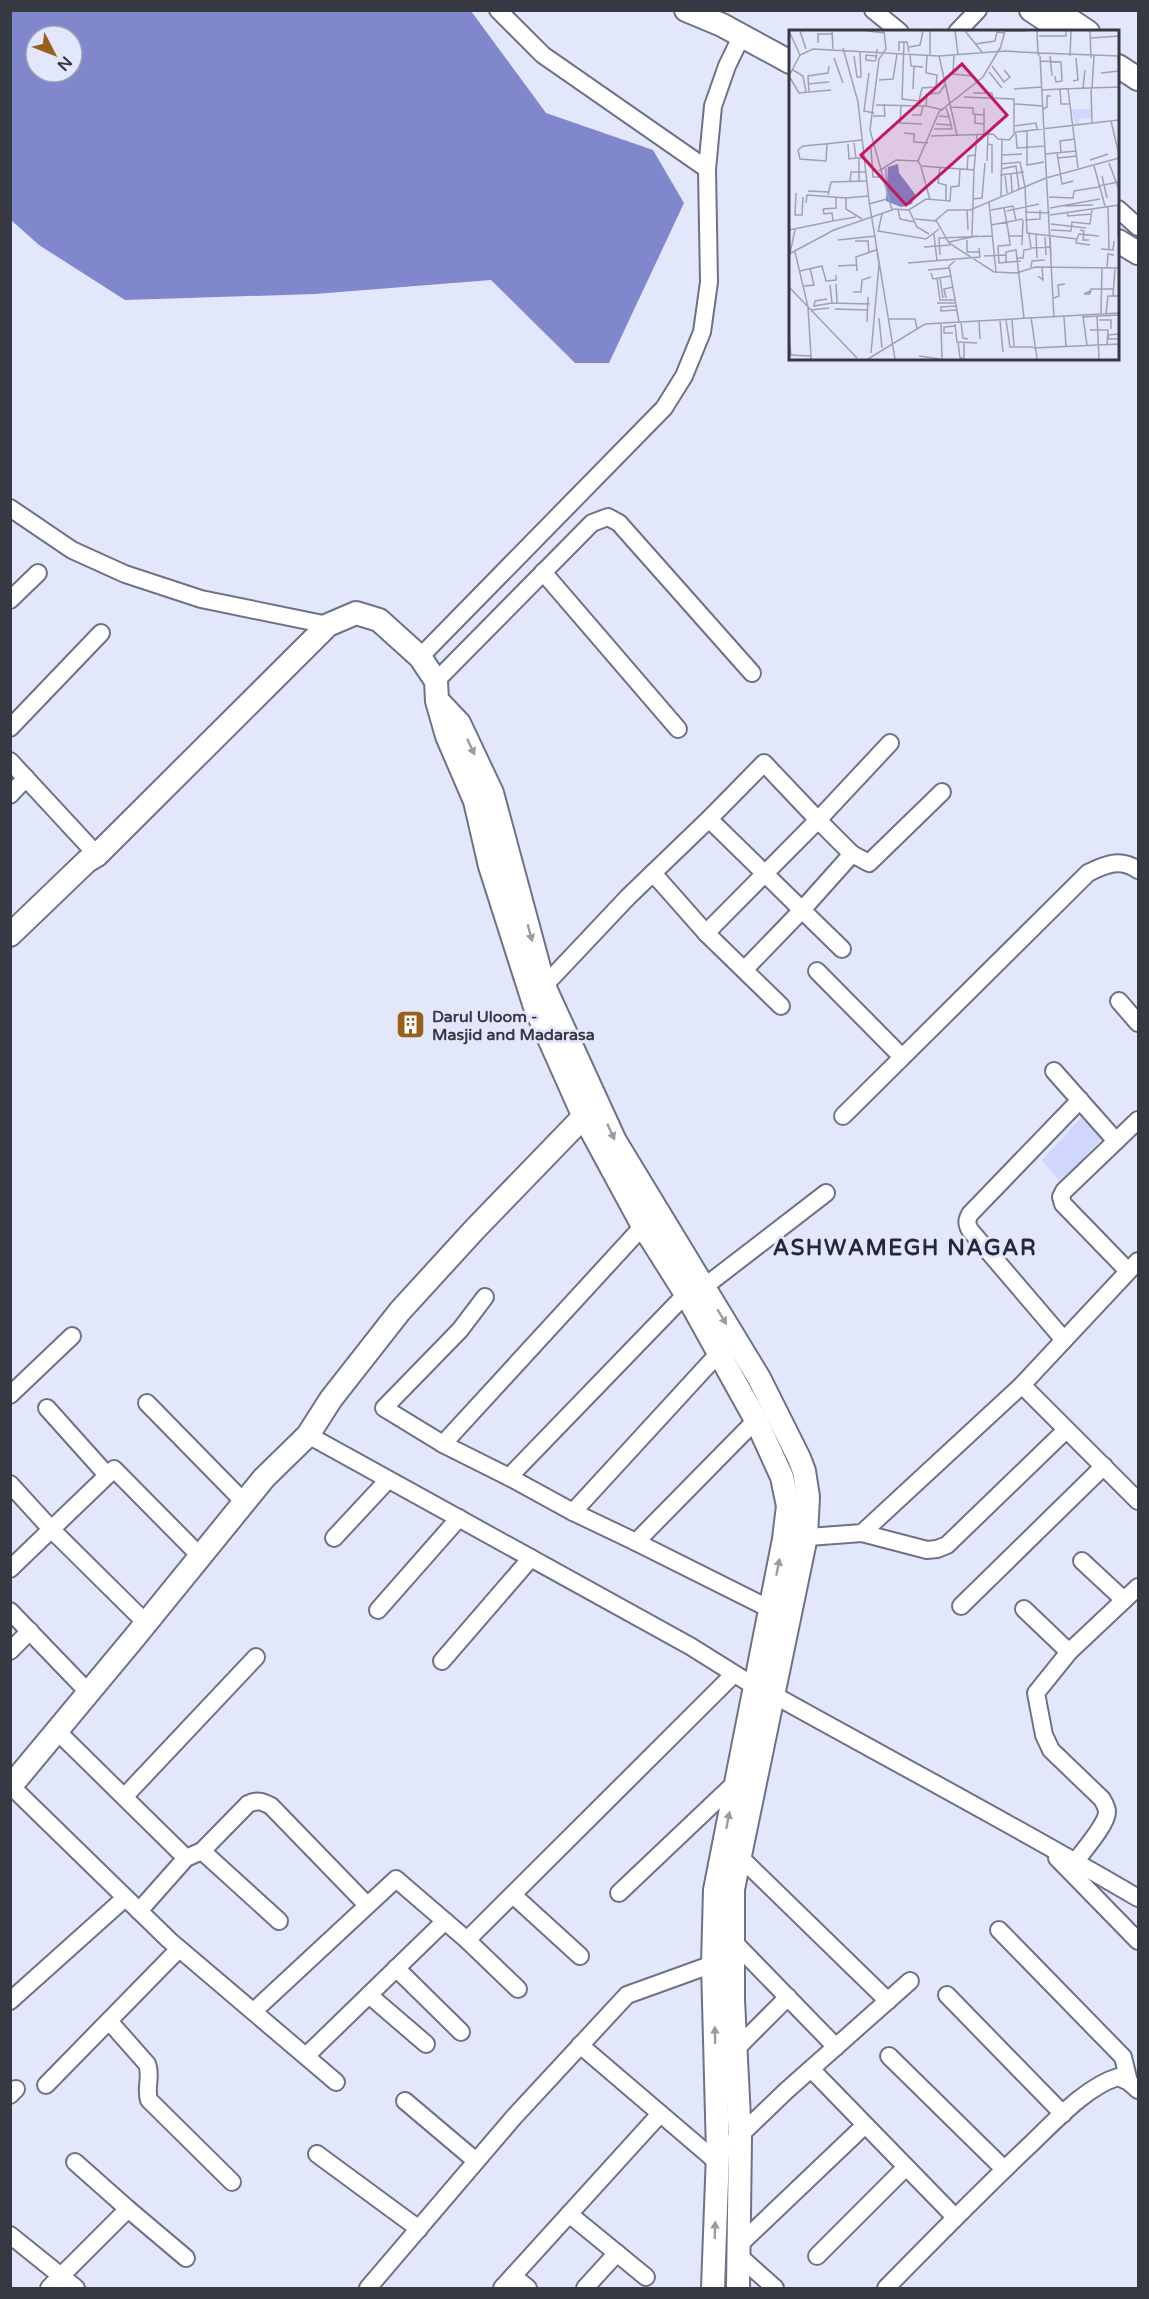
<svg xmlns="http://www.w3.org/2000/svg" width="1149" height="2299" font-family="'Varela Round',sans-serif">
<rect width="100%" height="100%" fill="#e3e7fb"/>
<!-- green -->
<polygon fill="#d0d6fe" points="1081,1118 1103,1137 1061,1182 1042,1160"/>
<!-- water -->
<path fill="#8087cc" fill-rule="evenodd" d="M 11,10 L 471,11 L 546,113 L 653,150 L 684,203 L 609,363 L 575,363 L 491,280 L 315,294 L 125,300 L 39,245 L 11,220 ZM 36,36 L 72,36 L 72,72 L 36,72 Z"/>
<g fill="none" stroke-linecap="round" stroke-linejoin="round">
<defs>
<g id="street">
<polyline points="498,10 543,55 707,169"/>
<polyline points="873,10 900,32"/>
<polyline points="957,32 978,10"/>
<polyline points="1118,209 1138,227"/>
<polyline points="10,508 72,550 125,574 201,599 328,625"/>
<polyline points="543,572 678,729"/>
<polyline points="10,600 38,573"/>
<polyline points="420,657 664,408 684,376 702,332 709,282 707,169 713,106 727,66 742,35"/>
<polyline points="436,681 592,523 608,517 619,523 752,673"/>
<polyline points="10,728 101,633"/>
<polyline points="10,761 97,855"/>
<polyline points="10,795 26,778"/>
<polyline points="709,819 764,763 818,820 890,743"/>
<polyline points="653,873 706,933 781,1006"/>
<polyline points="706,933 818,820 852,854"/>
<polyline points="745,969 802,910 842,949"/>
<polyline points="817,971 902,1057"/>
<polyline points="544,986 628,897 709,819 802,910 852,854 869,863 942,792"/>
<polyline points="1119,1001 1138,1023"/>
<polyline points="1054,1071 1116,1141"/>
<path d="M 843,1116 L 1088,873 C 1106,864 1120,858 1138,870"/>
<polyline points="1128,1271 1063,1204 1061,1197 1064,1191 1138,1120"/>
<polyline points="704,1287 826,1193"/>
<path d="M 1064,1340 L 970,1230 C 966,1223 967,1220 970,1214 L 1080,1100"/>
<polyline points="1022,1385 1138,1261"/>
<polyline points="10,1395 72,1336"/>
<polyline points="147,1403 244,1502"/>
<polyline points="47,1408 107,1475"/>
<polyline points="756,1420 636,1542 770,1609"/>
<path d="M 308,1435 L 690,1646 L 754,1686 L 774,1695 C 896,1763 1019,1828 1138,1898"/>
<polyline points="443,1444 384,1408 460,1330 485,1297"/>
<polyline points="509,1477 443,1444 643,1226"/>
<polyline points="10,1484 51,1529 146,1623"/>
<polyline points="573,1512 718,1354"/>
<polyline points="862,1533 927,1550 937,1549 947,1545 1066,1430"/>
<polyline points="334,1538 388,1480"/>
<polyline points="795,1538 862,1533 1022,1385 1138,1501"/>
<polyline points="636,1542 573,1512 509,1477 686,1294"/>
<polyline points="1082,1561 1124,1600"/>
<polyline points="10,1569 114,1469 200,1556"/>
<polyline points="961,1606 1104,1466"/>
<polyline points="1024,1609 1069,1652"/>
<polyline points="378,1610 459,1518"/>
<polyline points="10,1611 89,1693"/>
<polyline points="10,1651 30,1631"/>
<polyline points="442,1661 531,1558"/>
<polyline points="57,1731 186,1858"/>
<polyline points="11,1786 169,1940 336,2082"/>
<polyline points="125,1796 256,1657"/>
<polyline points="202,1851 279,1921"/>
<polyline points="731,1856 739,1856 888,2001"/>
<polyline points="1057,1858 1138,1941"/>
<path d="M 1076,1861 C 1083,1851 1107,1824 1107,1812 C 1107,1807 1104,1803 1102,1799 L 1051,1750 L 1044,1735 L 1036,1693 L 1069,1652 L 1138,1587"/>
<polyline points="619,1893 735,1783"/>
<polyline points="513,1895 580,1956"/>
<path d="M 139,1911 L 186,1858 L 202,1851 L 248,1804 C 257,1800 262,1801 271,1806 L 367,1905"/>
<polyline points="999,1930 1123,2057 1129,2082"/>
<polyline points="467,1940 518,1989"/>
<polyline points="732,1940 836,2047"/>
<polyline points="396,1968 461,2032"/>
<polyline points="369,1995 426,2044"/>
<polyline points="947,1995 1063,2114"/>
<polyline points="10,2001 125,1898"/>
<polyline points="254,2011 396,1879 467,1940 734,1674"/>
<path d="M 109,2021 L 147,2064 C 152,2076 145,2088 149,2100 L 232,2182"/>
<polyline points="580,2045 717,2162"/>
<polyline points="736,2049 788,1997"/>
<polyline points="306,2056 445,1921"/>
<polyline points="889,2056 1004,2169"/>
<polyline points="811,2069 955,2217"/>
<polyline points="46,2085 179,1949"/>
<polyline points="10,2095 16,2089"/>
<polyline points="405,2101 476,2161"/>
<polyline points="733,2142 786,2091 910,1981"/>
<polyline points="317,2154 419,2229"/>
<polyline points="75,2162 128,2209"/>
<polyline points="569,2214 646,2277"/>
<polyline points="10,2235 76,2288"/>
<polyline points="738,2246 865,2125"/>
<polyline points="738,2255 775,2288"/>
<polyline points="817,2256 906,2167"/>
<polyline points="513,2276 528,2288"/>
<polyline points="49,2288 128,2209 186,2258"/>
<polyline points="368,2288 514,2117 627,1995 713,1964"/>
<polyline points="502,2288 660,2114"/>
<polyline points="585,2288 617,2253"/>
<path d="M 886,2288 C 934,2239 982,2190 1032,2143 C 1055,2121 1087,2086 1118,2077 L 1129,2082 L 1138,2090"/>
</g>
<g id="secondary">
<polyline points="686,10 722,25 790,62"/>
<polyline points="1031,10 1064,32"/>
<polyline points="1055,10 1088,32"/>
<polyline points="1118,66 1138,79"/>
<polyline points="1118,241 1138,253"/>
<polyline points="439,702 459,723 492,793 544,986 615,1141 759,1378 799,1458 804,1471 808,1497 806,1536 733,1889 733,2000 740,2138 738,2288"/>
<polyline points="10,935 87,861 97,855 328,625 356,613 379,620 420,657 436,681 437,701 447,736 475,801 490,866 535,1007 584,1117 643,1226 686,1294 756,1420 782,1477 788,1506 784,1539 715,1890 713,1964 718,2153 713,2288"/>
<polyline points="10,1787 134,1638 264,1478 308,1435 331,1399 400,1311 475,1229 592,1108"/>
</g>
</defs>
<!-- street casing -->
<use href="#street" stroke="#6e7289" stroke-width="20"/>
<!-- secondary casing -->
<use href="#secondary" stroke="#6e7289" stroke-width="26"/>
<!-- street -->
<use href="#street" stroke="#fff" stroke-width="16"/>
<!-- secondary -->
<use href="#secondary" stroke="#fff" stroke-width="22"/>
</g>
<!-- one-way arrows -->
<defs><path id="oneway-solid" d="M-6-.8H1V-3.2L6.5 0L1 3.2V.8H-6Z" transform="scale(1.5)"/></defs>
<g fill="#9a9ca0">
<use href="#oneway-solid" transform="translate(471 747) rotate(65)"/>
<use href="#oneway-solid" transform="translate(530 933) rotate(75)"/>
<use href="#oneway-solid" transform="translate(611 1132) rotate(65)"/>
<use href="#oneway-solid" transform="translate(722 1317) rotate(59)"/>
<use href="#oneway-solid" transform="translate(778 1567) rotate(-79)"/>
<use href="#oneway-solid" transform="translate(728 1820) rotate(-79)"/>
<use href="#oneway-solid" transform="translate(715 2035) rotate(-91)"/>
<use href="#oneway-solid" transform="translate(715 2230) rotate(-88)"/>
</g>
<!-- icons -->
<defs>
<symbol id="building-square" viewBox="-11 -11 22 22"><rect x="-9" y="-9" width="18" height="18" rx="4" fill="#976119" stroke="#e3e7fb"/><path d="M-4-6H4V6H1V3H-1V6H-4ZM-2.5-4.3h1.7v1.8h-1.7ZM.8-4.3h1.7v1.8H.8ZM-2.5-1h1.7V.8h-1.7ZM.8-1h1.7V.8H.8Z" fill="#fff"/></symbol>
</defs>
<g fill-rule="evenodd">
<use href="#building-square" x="394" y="1008" width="33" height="33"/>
</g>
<g text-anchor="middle" stroke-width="6" stroke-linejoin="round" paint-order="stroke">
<!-- poi labels -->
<g font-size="16" font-weight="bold" fill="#363842" stroke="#e3e7fb" text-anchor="start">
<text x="432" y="1022">Darul Uloom -<tspan x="432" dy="18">Masjid and Madarasa</tspan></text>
</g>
<!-- district labels -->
<g font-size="22" font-weight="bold" letter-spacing="1.5" fill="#25273a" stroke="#e3e7fb">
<text x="905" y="1255">ASHWAMEGH NAGAR</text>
</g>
</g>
<!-- overview -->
<g transform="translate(789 30)">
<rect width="330" height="330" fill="#e3e7fb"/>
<path d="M 283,79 L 302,79 L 302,88 L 290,89 L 290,94 L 286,94 Z" fill="#d0d6fe"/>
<path d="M 109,134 L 110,143 L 126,164 L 123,174 L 112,177 L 97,171 L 99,137 Z" fill="#8087cc"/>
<path fill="none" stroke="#9ea1b1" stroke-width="1.5" d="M 0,1 L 11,25M 11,1 L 17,19M 43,1 L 44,19M 78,1 L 96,3M 141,1 L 141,25M 166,1 L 169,24M 176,1 L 193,22M 216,1 L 238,1M 248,1 L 249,24M 301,1 L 302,28M 250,6 L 277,6 L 277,1M 302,8 L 330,6M 115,12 L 113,69 L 130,71 L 133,58 L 147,57 L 148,45 L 137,43 L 138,25M 29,13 L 29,4 L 44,4M 186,14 L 206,11 L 208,2 L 215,3M 120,17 L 131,15 L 134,1M 54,18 L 69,72 L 80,171 L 106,329M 211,19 L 216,1M 110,21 L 110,12 L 118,12 L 120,22M 251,23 L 330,26M 121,24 L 122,36 L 134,37M 165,24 L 164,44 L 184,46M 65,26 L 68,47 L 72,47 L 71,22M 87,26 L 77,25 L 77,30 L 86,31 L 87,30 L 88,21 L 88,19M 150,26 L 168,105M 251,26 L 265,288M 261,26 L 263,46M 281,26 L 282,1M 329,26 L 330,47M 45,28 L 54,53M 251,31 L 272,32 L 273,51 L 267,52 L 266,46M 203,36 L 215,52 L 221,47 L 215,40M 4,40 L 14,46 L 17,62M 200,42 L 213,58M 80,43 L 75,81 L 85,83M 312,43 L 330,41M 0,46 L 10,63 L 42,60M 0,46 L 11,25 L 24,19 L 150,26 L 216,21 L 251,23 L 249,26M 90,50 L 104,49 L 108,24M 284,51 L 289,50 L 287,28M 19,54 L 40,52M 294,58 L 296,40M 302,58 L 303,93M 303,58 L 305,26M 124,59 L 125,36M 225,59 L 253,57M 279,59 L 289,138M 253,60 L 271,59M 20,62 L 19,46 L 39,43 L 40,36M 184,63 L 203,63 L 204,69M 175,67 L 225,69 L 225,103M 226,74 L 254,76M 280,74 L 272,74 L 271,59 L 330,57M 87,75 L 137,76M 112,75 L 111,93 L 133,94M 161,77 L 184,78 L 184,84 L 195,85M 254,79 L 258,77 L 258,66 L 262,66M 154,80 L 137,76 L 138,64 L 150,63 L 156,55M 186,84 L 186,93 L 195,94M 123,85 L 132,85 L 134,76M 84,86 L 96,86 L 95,74M 150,86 L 160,87 L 157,78M 322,91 L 330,125M 147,94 L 162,95 L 160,87M 226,96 L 247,93 L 248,99M 145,99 L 163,99 L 162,95M 238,100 L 238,135 L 255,132M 115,103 L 125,104 L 125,112 L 139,113M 195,104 L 195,78M 227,104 L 228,118 L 256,116M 142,106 L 204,104 L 209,109 L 220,110 L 227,102 L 330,90M 38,113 L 37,131 L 11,129 L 9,120 L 14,116 L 36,114 L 73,110M 65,113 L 67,128 L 76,128M 59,114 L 60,129 L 67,128M 199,114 L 203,115 L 203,143M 82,118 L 84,147 L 91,147M 272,122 L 271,111 L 286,109M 268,123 L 273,154 L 284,151M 256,124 L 287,121M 213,125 L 233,124M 70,128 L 70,152M 269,128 L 288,126M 330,128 L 257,148 L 181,180 L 159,180 L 147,190 L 160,213 L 205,242 L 228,243 L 246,237 L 330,238M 301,130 L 319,124M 198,131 L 199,104M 231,132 L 236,157M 320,133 L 330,160M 212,134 L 231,132M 305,136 L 316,176M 132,137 L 141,170M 151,137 L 149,153 L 157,155 L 157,170M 97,138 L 97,158M 212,139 L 227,136 L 230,159M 178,140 L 179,126 L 186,125M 185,140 L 188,105M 90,141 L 107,130 L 129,131M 216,144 L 218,163M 222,144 L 223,162M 211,145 L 235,142M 313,146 L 318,168M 61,152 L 62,142 L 77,142M 236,156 L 238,203 L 288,209 L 290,204 L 310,206M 310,156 L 329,152M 19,161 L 40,162M 7,163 L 6,185 L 13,185 L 14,167M 39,165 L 42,152 L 77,151M 212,167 L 213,110M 260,167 L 284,168 L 285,161 L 310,157M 57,168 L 79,166M 184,169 L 193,168 L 196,133M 200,172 L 207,242M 17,173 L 18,165 L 57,168 L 57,179 L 73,189M 80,174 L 98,169M 276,176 L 304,175M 319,176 L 320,219M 215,178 L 220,206 L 234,206M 261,178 L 311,169M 34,179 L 35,184 L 43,183 L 44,191 L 67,187M 34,179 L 47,178 L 47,167M 103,179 L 120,180 L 137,169 L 161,171 L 162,157 L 170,156 L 171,139M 109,179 L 111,189 L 126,192M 120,180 L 128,197 L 140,204M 178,180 L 179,200M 202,180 L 224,176 L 227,191M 218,181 L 250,174M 236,182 L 261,183M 278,182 L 279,186 L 303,184M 261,185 L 330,175M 126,189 L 147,191M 236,190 L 251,189 L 251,180M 262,194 L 297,198M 202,195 L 234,189M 0,200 L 44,191M 262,200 L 282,201 L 283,192 L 301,194 L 303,179M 291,200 L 295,201 L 294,210 L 300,210M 89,201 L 137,209 L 150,199M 89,202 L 93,184M 145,204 L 148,231M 240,204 L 242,218 L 261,217M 247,204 L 248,228M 183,206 L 185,140 L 132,136 L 129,131 L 150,82 L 194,47 L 211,18M 261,206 L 262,226M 329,206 L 329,175M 256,207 L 257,225M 288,209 L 287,213 L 301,215M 49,210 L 87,206M 178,210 L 178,222 L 191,222M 66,211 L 79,211 L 80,223M 160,212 L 188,206M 233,215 L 234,190M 209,216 L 210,233 L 232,231M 209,216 L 221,215 L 220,206M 135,217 L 161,215M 312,219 L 324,220 L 325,211M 6,222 L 19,277 L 22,326M 1,223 L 6,200M 0,224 L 45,200 L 103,180 L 81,100 L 90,29 L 97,19 L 95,1M 151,225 L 150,208 L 203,206M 195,226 L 217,225M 227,228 L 234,228 L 235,220 L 242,219M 166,231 L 160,236 L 170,292M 217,232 L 217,222 L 227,220 L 235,288M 119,233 L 191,227 L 190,218M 49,236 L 67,235M 242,237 L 243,231 L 256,230M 318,238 L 319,224 L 325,225M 139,240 L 160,238M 11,241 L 33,236 L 37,251 L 47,250 L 47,245M 68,241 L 67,227 L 87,220M 142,243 L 144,249 L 162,246M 249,246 L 254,250 L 253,237M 148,248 L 151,270 L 166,270M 151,248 L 154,268M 47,254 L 48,273M 41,255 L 43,273 L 81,274M 15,256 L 25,255 L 21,238M 0,257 L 68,328M 301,261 L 295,264 L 301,264 L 302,259 L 324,259M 64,262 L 72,262 L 73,250 L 82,247M 324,266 L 326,238M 157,268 L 155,259 L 164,257M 265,268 L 270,266 L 269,255 L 276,254M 38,269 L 26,271 L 25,276 L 43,273M 148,273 L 167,273M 167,276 L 152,277 L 152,281 L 168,280M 46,279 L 78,280M 22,280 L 40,278M 312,283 L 313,238M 317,284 L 319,266 L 330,266M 294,286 L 298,316M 308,286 L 310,329M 242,287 L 248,329M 275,287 L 277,317M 293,287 L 330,285M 90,288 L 93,318M 99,289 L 126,289 L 128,298M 217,290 L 221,317 L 244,317M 223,290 L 225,316M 310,290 L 322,290 L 322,299M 190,291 L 191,309M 211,291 L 214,322M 78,292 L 79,267M 172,292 L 174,308 L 179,309M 152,294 L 153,329M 166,294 L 168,312 L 188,313M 301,300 L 319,300 L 318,315M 164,303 L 155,303 L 155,297 L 167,296M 330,304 L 319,305 L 320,309 L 330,309M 0,306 L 2,325M 169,312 L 171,328 L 175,328 L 175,312M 244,318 L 330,314M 82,323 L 90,235 L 87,214M 0,325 L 22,326 L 22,329M 130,326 L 151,329M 79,329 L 136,294 L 330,283"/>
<path fill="#c2185b" fill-opacity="0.15" stroke="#c2185b" stroke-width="3" d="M 173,34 L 218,85 L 117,175 L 72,125 Z"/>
<rect width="330" height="330" fill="none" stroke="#363842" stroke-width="3"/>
</g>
<!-- border -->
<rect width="1149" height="2299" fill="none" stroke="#363842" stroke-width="24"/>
<!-- north arrow -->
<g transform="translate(54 54) rotate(132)"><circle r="28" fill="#e3e7fb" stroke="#9ea1b1" stroke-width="1.5"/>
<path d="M0-4.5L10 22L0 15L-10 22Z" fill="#976119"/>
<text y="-9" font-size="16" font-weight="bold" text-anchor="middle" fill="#363842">N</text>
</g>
</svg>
